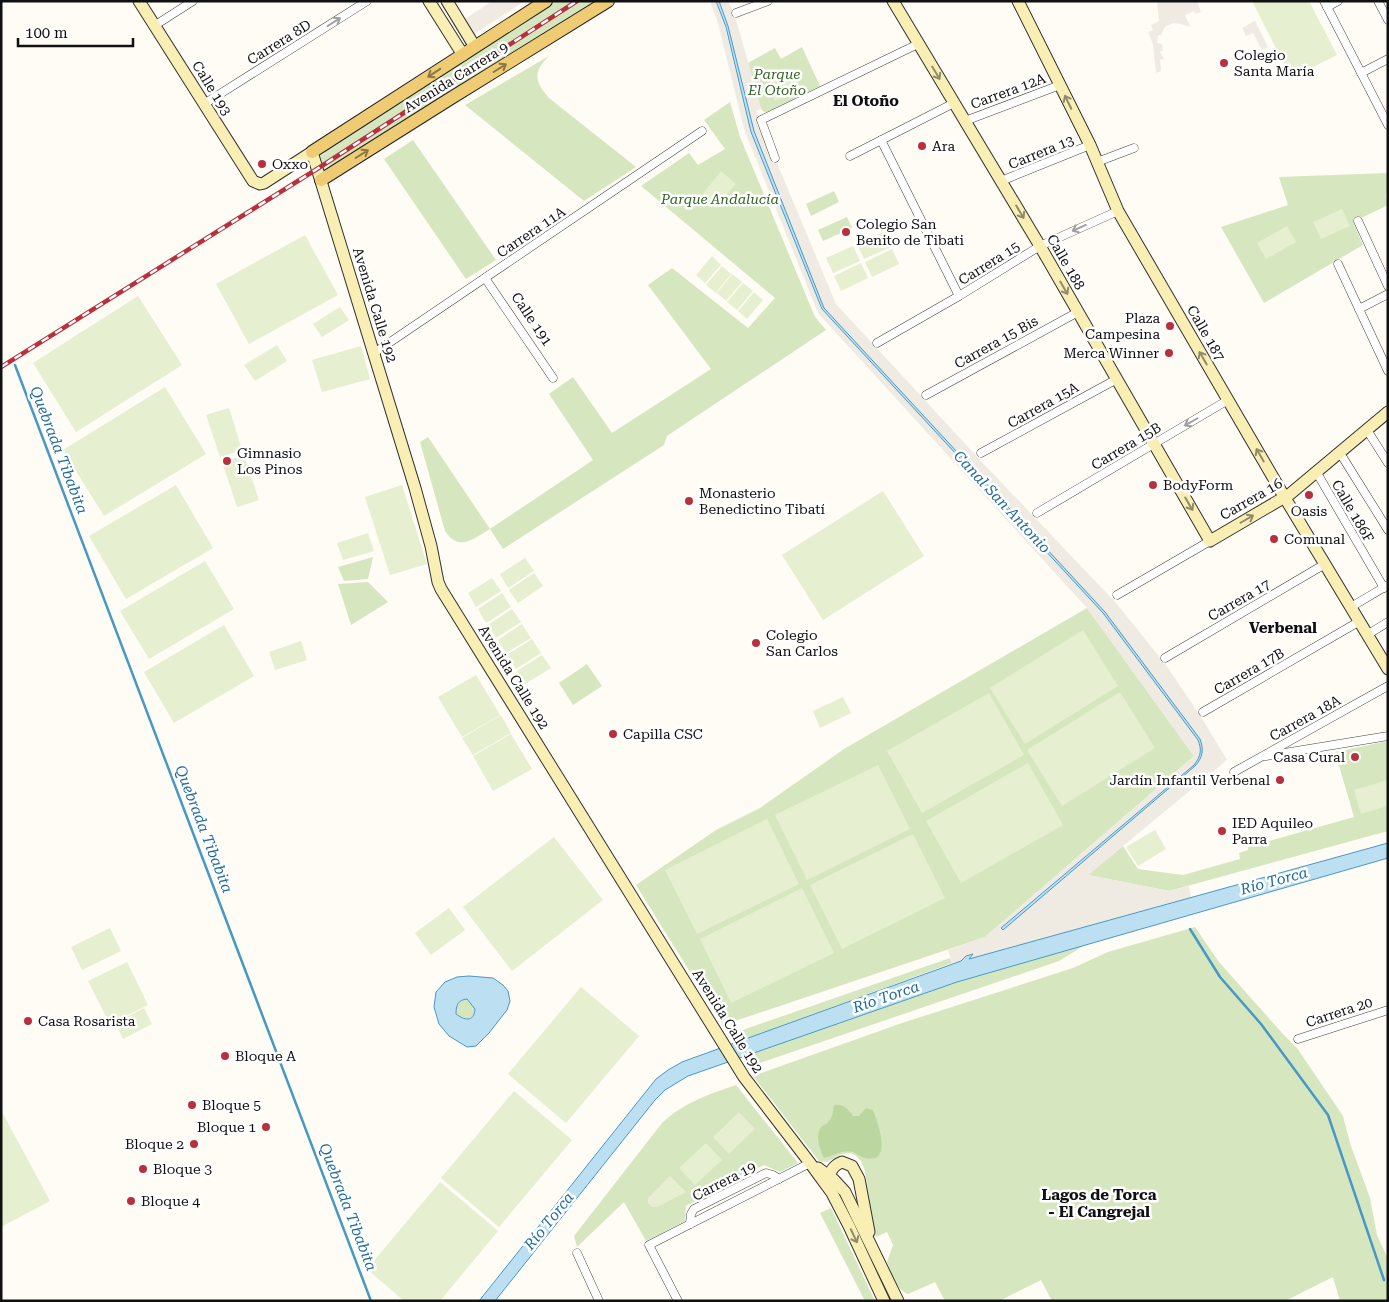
<svg xmlns="http://www.w3.org/2000/svg" width="1389" height="1302" font-family="'Roboto Serif',serif">
<rect width="100%" height="100%" fill="#fefcf4"/>
<!-- green -->
<g fill="#d6e7bf">
<polygon points="556,1 596,1 330,167 329,164 324,167 320,156 325,153 324,151"/>
<path d="M 802,47 L 820,86 L 771,111 C 767,113 764,113 761,109 L 748,63 L 775,48 L 781,59 Z"/>
<path d="M 549,56 C 533,72 534,81 549,98 L 636,167 L 584,201 L 465,105 Z"/>
<path d="M 730,102 L 740,137 L 815,317 L 826,330 L 667,436 L 664,445 L 503,549 L 490,529 C 473,539 459,552 445,531 L 420,442 L 428,437 L 490,529 L 593,460 L 549,394 L 573,377 L 612,433 L 711,369 L 648,285 L 672,268 L 748,328 L 775,298 L 641,186 L 689,153 L 698,165 L 725,149 L 704,120 Z"/>
<polygon points="413,140 496,260 466,279 384,159"/>
<polygon points="1388,173 1388,193 1386,194 1388,205 1353,222 1363,245 1264,303 1221,227 1288,205 1279,177"/>
<polygon points="834,191 839,202 811,216 806,204"/>
<polygon points="847,217 852,228 823,241 818,230"/>
<polygon points="373,557 368,579 344,581 338,567"/>
<polygon points="368,582 388,602 351,625 338,584"/>
<polygon points="1087,608 1194,756 985,937 723,1025 636,885 716,830 760,808 844,749"/>
<polygon points="587,664 602,686 573,705 559,683"/>
<polygon points="1388,741 1388,831 1169,891 1088,875 1123,846 1138,869 1183,875 1240,859 1239,853 1248,850 1248,847 1354,817 1335,752"/>
<path d="M 1195,927 L 1219,962 L 1282,1033 L 1297,1048 L 1343,1116 L 1350,1143 L 1370,1198 L 1377,1235 L 1388,1259 L 1388,1301 L 1340,1301 L 1333,1277 L 1285,1301 L 1052,1301 L 1041,1280 L 999,1301 L 945,1301 L 935,1282 L 908,1294 C 896,1290 892,1273 887,1262 L 893,1245 L 887,1232 L 876,1237 L 872,1223 L 865,1171 L 861,1161 L 855,1155 L 850,1153 L 842,1154 L 827,1162 L 819,1161 L 753,1076 L 902,1023 L 1073,968 L 1108,952 Z"/>
<polygon points="1085,945 1059,961 751,1066 747,1055 957,982"/>
<polygon points="950,958 952,963 740,1041 737,1032"/>
<path d="M 467,999 L 475,1008 C 474,1023 465,1020 456,1014 C 456,1006 458,1000 467,999 Z"/>
<path d="M 736,1085 L 798,1163 L 780,1172 L 764,1165 L 686,1206 L 685,1221 L 646,1241 L 624,1202 L 577,1247 L 574,1236 L 662,1123 C 683,1103 709,1094 736,1085 Z"/>
<polygon points="831,1208 875,1301 865,1301 820,1213"/>
</g>
<!-- forest -->
<path fill="#bbd79f" d="M 834,1105 C 844,1104 848,1109 853,1116 L 859,1116 L 866,1108 L 873,1110 C 877,1121 884,1139 881,1151 C 880,1154 878,1156 876,1158 C 871,1159 865,1159 860,1156 C 857,1155 855,1153 853,1152 C 844,1149 833,1156 824,1158 C 820,1149 814,1135 822,1126 C 824,1125 828,1123 829,1121 C 833,1117 833,1110 834,1105 Z"/>
<!-- pitch -->
<g fill="#e6efd0">
<polygon points="1252,1 1309,1 1337,55 1291,78"/>
<polygon points="792,70 801,88 775,101 766,84"/>
<polygon points="721,171 736,184 716,208 701,196"/>
<polygon points="1342,209 1350,226 1321,239 1313,222"/>
<polygon points="1287,226 1296,242 1266,259 1257,243"/>
<polygon points="884,232 891,247 864,259 857,244"/>
<polygon points="305,235 338,295 249,344 216,284"/>
<polygon points="853,246 860,261 833,273 826,258"/>
<polygon points="892,249 899,264 872,277 865,262"/>
<polygon points="712,256 721,265 705,283 696,275"/>
<polygon points="861,263 868,278 841,291 834,276"/>
<polygon points="722,266 731,274 716,293 706,285"/>
<polygon points="732,274 742,282 726,301 717,293"/>
<polygon points="743,283 753,291 737,310 727,302"/>
<polygon points="754,292 763,300 747,319 738,311"/>
<polygon points="138,296 182,365 76,432 33,363"/>
<polygon points="340,307 349,320 322,337 313,324"/>
<polygon points="277,345 287,361 255,381 244,365"/>
<polygon points="361,346 370,379 322,392 312,360"/>
<polygon points="165,387 206,454 104,516 63,450"/>
<polygon points="229,408 242,450 220,457 206,415"/>
<polygon points="244,455 259,500 237,507 222,462"/>
<polygon points="176,485 213,548 126,599 89,536"/>
<polygon points="402,485 427,564 390,575 365,497"/>
<polygon points="883,491 924,556 823,620 782,555"/>
<polygon points="368,533 374,551 343,560 337,543"/>
<polygon points="525,558 534,571 508,588 500,574"/>
<polygon points="205,561 234,609 149,659 120,611"/>
<polygon points="534,573 543,586 518,603 509,590"/>
<polygon points="492,578 501,591 476,607 468,593"/>
<polygon points="502,593 511,607 486,623 478,609"/>
<polygon points="512,609 521,622 496,638 488,625"/>
<polygon points="522,624 531,638 506,653 498,640"/>
<polygon points="224,625 254,676 174,723 144,672"/>
<polygon points="1083,630 1118,686 1025,744 990,688"/>
<polygon points="532,639 541,653 516,669 507,655"/>
<polygon points="301,641 307,660 275,670 269,652"/>
<polygon points="542,655 551,668 525,684 517,671"/>
<polygon points="476,675 500,715 462,737 438,697"/>
<polygon points="1120,692 1155,748 1062,806 1027,750"/>
<polygon points="989,693 1024,755 922,813 887,751"/>
<polygon points="843,697 851,713 820,728 813,711"/>
<polygon points="501,715 511,733 473,755 462,738"/>
<polygon points="511,734 532,769 493,791 473,756"/>
<polygon points="1028,763 1063,825 961,883 926,821"/>
<polygon points="878,765 910,829 807,880 775,815"/>
<polygon points="1388,780 1388,806 1361,814 1354,790"/>
<polygon points="767,819 799,884 697,934 665,870"/>
<polygon points="1155,830 1166,849 1138,866 1126,847"/>
<polygon points="913,834 945,898 842,949 810,885"/>
<polygon points="554,837 603,900 512,971 463,907"/>
<polygon points="802,888 834,953 731,1003 700,939"/>
<polygon points="449,908 465,930 431,955 415,933"/>
<polygon points="110,928 121,951 82,970 71,947"/>
<polygon points="127,962 148,1005 110,1024 88,981"/>
<polygon points="581,987 639,1036 566,1123 508,1074"/>
<polygon points="144,1008 152,1024 123,1039 115,1023"/>
<polygon points="514,1091 572,1140 499,1227 441,1178"/>
<polygon points="1,1110 50,1201 1,1227"/>
<polygon points="739,1112 755,1129 729,1154 713,1137"/>
<polygon points="706,1143 722,1160 695,1185 679,1168"/>
<polygon points="670,1176 686,1192 657,1207 652,1207 648,1203 648,1198"/>
<polygon points="440,1182 498,1231 440,1301 404,1301 367,1269"/>
</g>
<!-- plaza -->
<g fill="#efebe2">
<polygon points="492,1 525,1 474,34 465,19"/>
<polygon points="710,1 716,1 723,19 751,132 822,309 1103,613 1198,740 1201,747 1200,754 1194,765 1001,928 1003,930 1195,766 1202,754 1202,746 1200,739 1105,612 824,308 754,131 728,26 719,1 728,1 736,19 761,109 756,111 760,124 775,164 777,163 836,304 982,462 1116,603 1166,665 1203,720 1227,760 1088,875 1169,891 1189,886 1191,897 968,959 971,954 961,961 952,963 948,950 985,937 1194,756 1087,608 818,313 744,129 718,23"/>
<polygon points="1157,1 1197,1 1201,12 1195,14 1194,11 1185,15 1190,27 1181,24 1173,23 1165,27 1161,35 1158,35 1157,43 1162,44 1163,50 1160,52 1164,59 1160,60 1161,71 1156,73 1153,44 1148,32 1153,30 1151,25 1159,21"/>
<polygon points="1255,21 1268,47 1262,50 1253,33 1246,36 1242,28"/>
</g>
<!-- water -->
<g fill="#bce0f2" stroke="#4898c5" fill-rule="evenodd">
<path d="M 716,1 L 719,1 L 728,26 L 754,131 L 824,308 L 1105,612 L 1200,739 C 1204,750 1203,757 1195,766 L 1003,930 L 1001,928 L 1194,765 C 1201,756 1202,750 1198,740 L 1103,613 L 822,309 L 751,132 L 726,27 Z"/>
<polygon points="1388,843 1388,858 957,982 688,1076 665,1090 655,1100 495,1301 479,1301 656,1079 668,1070 682,1062 961,961 966,956 973,954 969,959"/>
<path d="M 469,976 L 493,978 L 503,985 L 508,991 L 510,1001 L 507,1010 L 489,1033 L 476,1046 L 467,1047 L 449,1036 L 439,1024 L 434,1007 L 436,992 L 445,982 L 457,977 ZM 467,999 L 475,1009 C 474,1023 464,1020 456,1014 C 456,1005 458,1000 467,999 Z"/>
</g>
<g fill="none" stroke-linecap="round" stroke-linejoin="round">
<!-- stream -->
<g stroke="#4898c5" stroke-width="2.5">
<polyline points="15,365 371,1301"/>
<polyline points="1190,929 1220,977 1261,1024 1328,1115 1384,1280"/>
</g>
<defs>
<g id="street">
<polyline points="1324,1 1388,125"/>
<polyline points="1378,1 1388,20"/>
<polyline points="1327,7 1338,1"/>
<polyline points="736,13 768,1"/>
<polyline points="154,26 193,1"/>
<polyline points="1361,73 1388,59"/>
<polyline points="204,104 367,1"/>
<polyline points="965,121 1060,85"/>
<polyline points="881,140 959,296"/>
<polyline points="850,156 954,103"/>
<polyline points="775,158 761,120 918,44"/>
<polyline points="1097,162 1134,148"/>
<polyline points="1001,181 1090,145"/>
<polyline points="1358,221 1388,286"/>
<polyline points="1338,264 1388,371"/>
<polyline points="485,278 553,378"/>
<polyline points="1359,309 1388,294"/>
<polyline points="877,343 959,296 1040,246 1118,211"/>
<polyline points="374,353 702,131"/>
<polyline points="926,395 1078,312"/>
<polyline points="1367,430 1388,463"/>
<polyline points="981,453 1117,379"/>
<polyline points="1340,453 1388,530"/>
<polyline points="1317,473 1384,588"/>
<polyline points="1037,513 1228,400"/>
<polyline points="1117,595 1210,541"/>
<polyline points="1351,607 1388,585"/>
<polyline points="1367,635 1388,622"/>
<polyline points="1165,658 1325,564"/>
<polyline points="1203,712 1360,621"/>
<polyline points="1266,756 1388,736"/>
<polyline points="1234,772 1388,686"/>
<polyline points="1298,1039 1388,1010"/>
<polyline points="690,1224 691,1214 694,1209 766,1173 773,1175 779,1179"/>
<polyline points="577,1253 599,1301"/>
<polyline points="678,1301 649,1245 810,1163"/>
</g>
<g id="secondary">
<polyline points="139,1 253,181 260,184 264,183 312,152 415,488 431,546 438,582 441,589 744,1077 810,1163 832,1193 849,1226 884,1301"/>
<polyline points="429,1 463,55"/>
<polyline points="447,1 475,47"/>
<polyline points="893,1 1040,246 1210,541 1290,494 1388,412"/>
<polyline points="1018,1 1090,145 1118,211 1285,498 1388,669"/>
<polyline points="818,1168 834,1180 845,1192 898,1301"/>
<path d="M 830,1183 C 829,1172 832,1166 842,1162 L 852,1166 L 859,1179 L 869,1232"/>
</g>
<g id="primary">
<polyline points="312,152 546,1"/>
<polyline points="321,180 448,100 608,1"/>
</g>
</defs>
<!-- street casing -->
<use href="#street" stroke="#434343" stroke-width="9"/>
<!-- secondary casing -->
<use href="#secondary" stroke="#323232" stroke-width="13"/>
<!-- primary casing -->
<use href="#primary" stroke="#212121" stroke-width="14"/>
<!-- street -->
<use href="#street" stroke="#fff" stroke-width="8"/>
<!-- secondary -->
<use href="#secondary" stroke="#f9efb4" stroke-width="11"/>
<!-- primary -->
<use href="#primary" stroke="#efcc73" stroke-width="12"/>
<defs>
<polyline id="rail" points="1,367 317,169 577,1"/>
</defs>
<!-- rail casing -->
<use href="#rail" stroke="#b8303d" stroke-width="4.5"/>
<!-- rail -->
<use href="#rail" stroke="#fff" stroke-width="2.5" stroke-dasharray="8" stroke-linecap="butt"/>
</g>
<!-- one-way arrows -->
<defs><path id="oneway-shaft" d="M-6 0H5M1.5-3L5.5 0L1.5 3" fill="none" stroke-width="1.6" stroke-linecap="round" stroke-linejoin="round" transform="scale(1.25)"/></defs>
<g stroke="#9f9f9f">
<use href="#oneway-shaft" transform="translate(334 22) rotate(-32)"/>
<use href="#oneway-shaft" transform="translate(1079 228) rotate(156)"/>
<use href="#oneway-shaft" transform="translate(1191 422) rotate(150)"/>
</g>
<g stroke="#8b7746">
<use href="#oneway-shaft" transform="translate(500 68) rotate(-32)"/>
<use href="#oneway-shaft" transform="translate(434 73) rotate(147)"/>
<use href="#oneway-shaft" transform="translate(362 154) rotate(-32)"/>
</g>
<g stroke="#908b6a">
<use href="#oneway-shaft" transform="translate(936 73) rotate(59)"/>
<use href="#oneway-shaft" transform="translate(1068 102) rotate(-116)"/>
<use href="#oneway-shaft" transform="translate(1020 212) rotate(59)"/>
<use href="#oneway-shaft" transform="translate(1064 288) rotate(60)"/>
<use href="#oneway-shaft" transform="translate(1203 358) rotate(-120)"/>
<use href="#oneway-shaft" transform="translate(1260 455) rotate(-120)"/>
<use href="#oneway-shaft" transform="translate(1189 504) rotate(60)"/>
<use href="#oneway-shaft" transform="translate(1247 519) rotate(-30)"/>
<use href="#oneway-shaft" transform="translate(854 1236) rotate(65)"/>
</g>
<!-- markers -->
<g fill="#b8303d" stroke="#fff" stroke-width="2">
<circle cx="1224" cy="63" r="5"/>
<circle cx="922" cy="146" r="5"/>
<circle cx="262" cy="164" r="5"/>
<circle cx="846" cy="232" r="5"/>
<circle cx="1170" cy="326" r="5"/>
<circle cx="1169" cy="353" r="5"/>
<circle cx="227" cy="461" r="5"/>
<circle cx="1153" cy="485" r="5"/>
<circle cx="1309" cy="495" r="5"/>
<circle cx="689" cy="501" r="5"/>
<circle cx="1274" cy="539" r="5"/>
<circle cx="756" cy="643" r="5"/>
<circle cx="613" cy="734" r="5"/>
<circle cx="1355" cy="757" r="5"/>
<circle cx="1280" cy="780" r="5"/>
<circle cx="1222" cy="831" r="5"/>
<circle cx="28" cy="1021" r="5"/>
<circle cx="225" cy="1056" r="5"/>
<circle cx="192" cy="1105" r="5"/>
<circle cx="266" cy="1127" r="5"/>
<circle cx="194" cy="1144" r="5"/>
<circle cx="143" cy="1169" r="5"/>
<circle cx="131" cy="1201" r="5"/>
</g>
<g text-anchor="middle" stroke-width="5" stroke-linejoin="round" paint-order="stroke">
<!-- street labels -->
<g font-size="14" fill="#101010" stroke="#fff">
<text transform="translate(279 42) rotate(-32)" y="5">Carrera 8D</text>
<text transform="translate(456 77) rotate(-32)" y="5">Avenida Carrera 9</text>
<text transform="translate(212 88) rotate(58)" y="5">Calle 193</text>
<text transform="translate(1008 91) rotate(-20)" y="5">Carrera 12A</text>
<text transform="translate(1041 152) rotate(-22)" y="5">Carrera 13</text>
<text transform="translate(531 232) rotate(-34)" y="5">Carrera 11A</text>
<text transform="translate(1066 262) rotate(60)" y="5">Calle 188</text>
<text transform="translate(989 263) rotate(-32)" y="5">Carrera 15</text>
<text transform="translate(375 305) rotate(73)" y="5">Avenida Calle 192</text>
<text transform="translate(532 319) rotate(56)" y="5">Calle 191</text>
<text transform="translate(1206 333) rotate(60)" y="5">Calle 187</text>
<text transform="translate(996 342) rotate(-29)" y="5">Carrera 15 Bis</text>
<text transform="translate(1043 405) rotate(-29)" y="5">Carrera 15A</text>
<text transform="translate(1126 446) rotate(-31)" y="5">Carrera 15B</text>
<text transform="translate(1251 499) rotate(-30)" y="5">Carrera 16</text>
<text transform="translate(1353 511) rotate(60)" y="5">Calle 186F</text>
<text transform="translate(1239 600) rotate(-30)" y="5">Carrera 17</text>
<text transform="translate(1249 671) rotate(-30)" y="5">Carrera 17B</text>
<text transform="translate(514 677) rotate(58)" y="5">Avenida Calle 192</text>
<text transform="translate(1305 718) rotate(-29)" y="5">Carrera 18A</text>
<text transform="translate(1339 1012) rotate(-18)" y="5">Carrera 20</text>
<text transform="translate(728 1021) rotate(58)" y="5">Avenida Calle 192</text>
<text transform="translate(724 1181) rotate(-27)" y="5">Carrera 19</text>
</g>
<!-- poi labels -->
<g font-size="14" fill="#101010" stroke="#fff" text-anchor="start">
<text x="1234" y="60">Colegio<tspan x="1234" dy="16">Santa María</tspan></text>
<text x="932" y="151">Ara</text>
<text x="272" y="169">Oxxo</text>
<text x="856" y="229">Colegio San<tspan x="856" dy="16">Benito de Tibati</tspan></text>
<text x="1160" y="323" text-anchor="end">Plaza<tspan x="1160" dy="16">Campesina</tspan></text>
<text x="1159" y="358" text-anchor="end">Merca Winner</text>
<text x="237" y="458">Gimnasio<tspan x="237" dy="16">Los Pinos</tspan></text>
<text x="1163" y="490">BodyForm</text>
<text x="699" y="498">Monasterio<tspan x="699" dy="16">Benedictino Tibatí</tspan></text>
<text x="1309" y="516" text-anchor="middle">Oasis</text>
<text x="1284" y="544">Comunal</text>
<text x="766" y="640">Colegio<tspan x="766" dy="16">San Carlos</tspan></text>
<text x="623" y="739">Capilla CSC</text>
<text x="1345" y="762" text-anchor="end">Casa Cural</text>
<text x="1270" y="785" text-anchor="end">Jardín Infantil Verbenal</text>
<text x="1232" y="828">IED Aquileo<tspan x="1232" dy="16">Parra</tspan></text>
<text x="38" y="1026">Casa Rosarista</text>
<text x="235" y="1061">Bloque A</text>
<text x="202" y="1110">Bloque 5</text>
<text x="256" y="1132" text-anchor="end">Bloque 1</text>
<text x="184" y="1149" text-anchor="end">Bloque 2</text>
<text x="153" y="1174">Bloque 3</text>
<text x="141" y="1206">Bloque 4</text>
</g>
<!-- park labels -->
<g font-size="14" font-style="italic" fill="#346424" stroke="#fff">
<text x="777" y="79">Parque<tspan x="777" dy="16">El Otoño</tspan></text>
<text x="720" y="204">Parque Andalucía</text>
</g>
<!-- neighbourhood labels -->
<g font-size="15" font-weight="bold" fill="#101010" stroke="#fff">
<text x="866" y="106">El Otoño</text>
<text x="1283" y="633">Verbenal</text>
<text x="1099" y="1200">Lagos de Torca<tspan x="1099" dy="17">- El Cangrejal</tspan></text>
</g>
<!-- water labels -->
<g font-size="15" font-style="italic" fill="#206b9b" stroke="#fff">
<text transform="translate(59 450) rotate(69)" y="5">Quebrada Tibabita</text>
<text transform="translate(1002 502) rotate(47)" y="5">Canal San Antonio</text>
<text transform="translate(204 829) rotate(69)" y="5">Quebrada Tibabita</text>
<text transform="translate(1274 881) rotate(-15)" y="5">Río Torca</text>
<text transform="translate(886 997) rotate(-19)" y="5">Río Torca</text>
<text transform="translate(348 1207) rotate(69)" y="5">Quebrada Tibabita</text>
<text transform="translate(549 1221) rotate(-51)" y="5">Río Torca</text>
</g>
</g>
<!-- border -->
<rect width="1389" height="1302" fill="none" stroke="#101010" stroke-width="5"/>
<!-- scale -->
<path d="M18 38v8h115v-8" fill="none" stroke="#101010" stroke-width="2.5"/>
<text x="25" y="38" font-size="15" fill="#101010" stroke="#ffffff" stroke-width="4" paint-order="stroke">100 m</text>
</svg>
